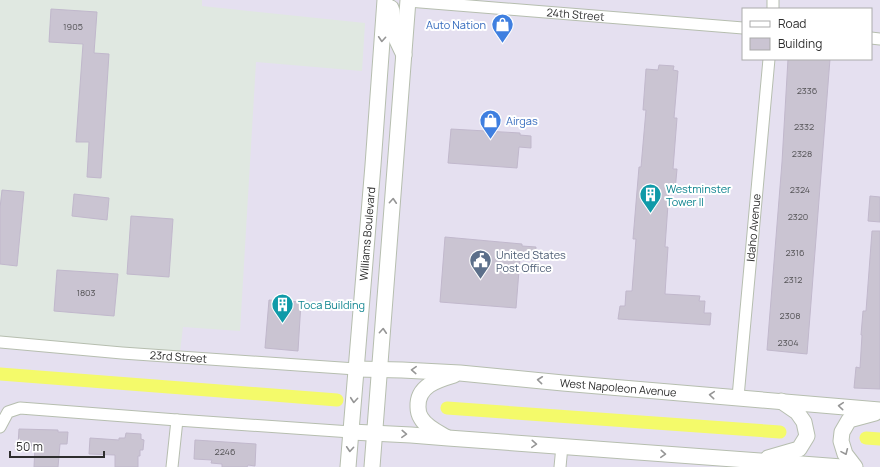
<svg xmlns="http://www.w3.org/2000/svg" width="880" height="467" font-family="Manrope,sans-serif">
<rect width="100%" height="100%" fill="#e5e0f0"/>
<!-- industrial -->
<polygon fill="#e0e8e1" points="0,0 202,0 202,6 365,23 362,71 256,62 240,331 183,327 180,352 0,338"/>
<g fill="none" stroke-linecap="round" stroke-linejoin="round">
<!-- canal -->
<g stroke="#f4fa6a" stroke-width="13">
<polyline points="0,374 337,400"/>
<polyline points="447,408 780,432"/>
<polyline points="866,438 880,439"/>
</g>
</g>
<!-- building -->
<g fill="#cac4d2" stroke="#c1b8cc">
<polygon points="51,9 97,12 94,53 109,54 101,178 87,177 89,142 76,142 83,44 49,42"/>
<polygon points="788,59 830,59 807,354 767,350 782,162"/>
<polygon points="659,65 674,66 673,70 678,71 674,118 677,118 673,169 677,169 675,191 669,190 665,247 668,247 665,294 700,296 699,301 705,301 704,313 711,313 710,325 618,319 620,306 625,306 626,291 632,291 636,239 633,239 639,167 641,167 646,110 643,110 646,69 658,70"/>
<polygon points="451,129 520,133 520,135 531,136 531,148 519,147 517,168 448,163"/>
<polygon points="2,190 24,192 17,266 0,264 0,208"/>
<polygon points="74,194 109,198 107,220 72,216"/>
<polygon points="870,196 880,197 880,222 868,221"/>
<polygon points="131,216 173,219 169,277 127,274"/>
<polygon points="872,231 880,231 880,389 854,388 856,367 860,368 862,335 861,335 863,311 866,311"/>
<polygon points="445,237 522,244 522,246 536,247 535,260 520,258 516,308 440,302"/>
<polygon points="57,270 118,274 114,316 54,311"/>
<polygon points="269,300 301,302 298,351 265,348"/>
<polygon points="19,429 58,430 58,432 68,432 67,444 60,444 58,467 34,467 35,446 18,445"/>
<polygon points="126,433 141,434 141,439 144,440 143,450 140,450 140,456 138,456 138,467 115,467 115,455 89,454 90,438 119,440 119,438 125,438"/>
<polygon points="195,440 256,444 255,466 248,465 247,467 222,467 222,464 211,463 212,460 194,459"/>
</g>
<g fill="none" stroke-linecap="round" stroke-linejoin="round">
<defs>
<g id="street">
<path id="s1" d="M 408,1 L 743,28"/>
<polyline points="773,9 773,0"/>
<polyline points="871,38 880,39"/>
<path id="s2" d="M 0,342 L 122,353 L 356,369"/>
<path id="s3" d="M 738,397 L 769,59"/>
<polyline points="0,427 8,412 20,408 177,420 351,432"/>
<polyline points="172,467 177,420"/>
<polyline points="560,467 562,446"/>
</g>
<g id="secondary">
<polyline points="391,8 392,11 394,34 404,55"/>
<path id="s4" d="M 356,369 L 402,370 L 460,373 L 563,383 L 880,410"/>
<polyline points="351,432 411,435 448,438 842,467"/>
<path d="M 446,437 C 437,432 426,427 421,418 C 419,415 418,410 418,407 C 417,386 437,380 454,375"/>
<polyline points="768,458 799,449 807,436 804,422 797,412 781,401"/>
<path id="s5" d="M 348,467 L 373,165 L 385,0"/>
<polyline points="372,467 408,0"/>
<polyline points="855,467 845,454 841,441 842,432 849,420 875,413"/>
</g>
</defs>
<!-- street casing -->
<use href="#street" stroke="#b6beaf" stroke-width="13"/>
<!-- secondary casing -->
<use href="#secondary" stroke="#b6beaf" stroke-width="17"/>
<!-- street -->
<use href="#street" stroke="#fff" stroke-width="11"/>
<!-- secondary -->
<use href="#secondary" stroke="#fff" stroke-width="15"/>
</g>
<!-- one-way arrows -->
<defs><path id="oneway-chevron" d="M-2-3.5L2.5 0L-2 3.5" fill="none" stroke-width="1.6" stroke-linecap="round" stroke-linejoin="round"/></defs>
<g stroke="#969696">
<use href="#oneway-chevron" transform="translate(382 39) rotate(94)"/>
<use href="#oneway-chevron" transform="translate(393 201) rotate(-86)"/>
<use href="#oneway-chevron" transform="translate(383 331) rotate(-86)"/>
<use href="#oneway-chevron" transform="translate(414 370) rotate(-177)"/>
<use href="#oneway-chevron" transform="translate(540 380) rotate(-174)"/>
<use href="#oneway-chevron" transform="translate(712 395) rotate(-175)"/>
<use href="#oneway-chevron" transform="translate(354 400) rotate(95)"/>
<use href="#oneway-chevron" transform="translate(841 406) rotate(-175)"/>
<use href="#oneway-chevron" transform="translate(404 434) rotate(3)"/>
<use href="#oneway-chevron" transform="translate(534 444) rotate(4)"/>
<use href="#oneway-chevron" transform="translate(350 449) rotate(94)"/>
<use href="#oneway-chevron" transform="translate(845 452) rotate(66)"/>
<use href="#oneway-chevron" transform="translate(663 454) rotate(4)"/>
</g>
<!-- icons -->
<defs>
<symbol id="shop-pin" viewBox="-11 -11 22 30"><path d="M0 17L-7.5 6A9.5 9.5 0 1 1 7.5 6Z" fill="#3f7fe0" stroke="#fff"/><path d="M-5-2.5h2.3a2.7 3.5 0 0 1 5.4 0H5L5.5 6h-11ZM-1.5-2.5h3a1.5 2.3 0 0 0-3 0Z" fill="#fff"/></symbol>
<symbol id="building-pin" viewBox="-11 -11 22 30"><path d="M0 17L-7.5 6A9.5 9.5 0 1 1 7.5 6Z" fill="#0f9aa8" stroke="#fff"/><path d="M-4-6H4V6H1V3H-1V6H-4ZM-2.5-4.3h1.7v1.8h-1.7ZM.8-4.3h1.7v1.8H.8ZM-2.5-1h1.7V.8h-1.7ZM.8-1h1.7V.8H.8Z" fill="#fff"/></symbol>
<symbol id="civic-pin" viewBox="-11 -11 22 30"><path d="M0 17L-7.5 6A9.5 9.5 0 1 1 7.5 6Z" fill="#5c6f8a" stroke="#fff"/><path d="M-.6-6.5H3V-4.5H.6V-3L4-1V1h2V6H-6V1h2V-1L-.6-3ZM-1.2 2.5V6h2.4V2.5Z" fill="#fff"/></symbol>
</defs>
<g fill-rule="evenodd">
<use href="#shop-pin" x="490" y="12" width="25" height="34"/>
<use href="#shop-pin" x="478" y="108" width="25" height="34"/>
<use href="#building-pin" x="638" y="182" width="25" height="34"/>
<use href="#civic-pin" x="468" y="248" width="25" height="34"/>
<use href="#building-pin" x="270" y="292" width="25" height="34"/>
</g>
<g text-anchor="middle" stroke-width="4" stroke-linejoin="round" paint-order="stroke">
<!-- number labels -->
<g font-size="9" fill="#555457">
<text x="73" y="30">1905</text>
<text x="807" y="94">2336</text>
<text x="804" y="130">2332</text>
<text x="802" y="157">2328</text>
<text x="800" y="193">2324</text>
<text x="798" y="220">2320</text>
<text x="795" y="256">2316</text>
<text x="793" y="283">2312</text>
<text x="86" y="296">1803</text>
<text x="790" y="319">2308</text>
<text x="788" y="346">2304</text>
<text x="225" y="455">2246</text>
</g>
<!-- street labels -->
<g font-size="11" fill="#2e2e2e" stroke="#fff">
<text dy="4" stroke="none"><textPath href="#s1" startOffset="168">24th Street</textPath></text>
<text dy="4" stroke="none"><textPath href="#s3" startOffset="170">Idaho Avenue</textPath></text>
<text dy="4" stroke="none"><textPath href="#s5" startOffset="234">Williams Boulevard</textPath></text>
<text dy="4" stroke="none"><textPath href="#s2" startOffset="179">23rd Street</textPath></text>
<text dy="4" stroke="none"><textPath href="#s4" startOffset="263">West Napoleon Avenue</textPath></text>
</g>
<!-- shop labels -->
<g font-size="11" fill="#366cbe" stroke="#fff" text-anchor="end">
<text x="486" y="29">Auto Nation</text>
<text x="506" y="125" text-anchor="start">Airgas</text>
</g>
<!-- culture labels -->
<g font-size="11" fill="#0d838f" stroke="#fff" text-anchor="start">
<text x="666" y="193">Westminster<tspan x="666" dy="13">Tower II</tspan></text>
<text x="298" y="309">Toca Building</text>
</g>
<!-- service labels -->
<g font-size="11" fill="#4e5e75" stroke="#fff" text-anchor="start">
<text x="496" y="259">United States<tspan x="496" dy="13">Post Office</tspan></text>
</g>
</g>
<!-- legend -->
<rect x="742" y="8" width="130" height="52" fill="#ffffff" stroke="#ababab"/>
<rect x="750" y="21" width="20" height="6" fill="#ffffff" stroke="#ababab"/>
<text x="778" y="28" font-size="12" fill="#2e2e2e">Road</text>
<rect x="750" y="38" width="20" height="12" fill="#cac4d2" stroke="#ababab"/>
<text x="778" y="48" font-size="12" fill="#2e2e2e">Building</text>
<!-- scale -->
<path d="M10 451v6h94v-6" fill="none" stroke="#2e2e2e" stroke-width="2"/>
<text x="16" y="451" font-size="12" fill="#2e2e2e" stroke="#ffffff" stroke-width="3" paint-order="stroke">50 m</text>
</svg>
